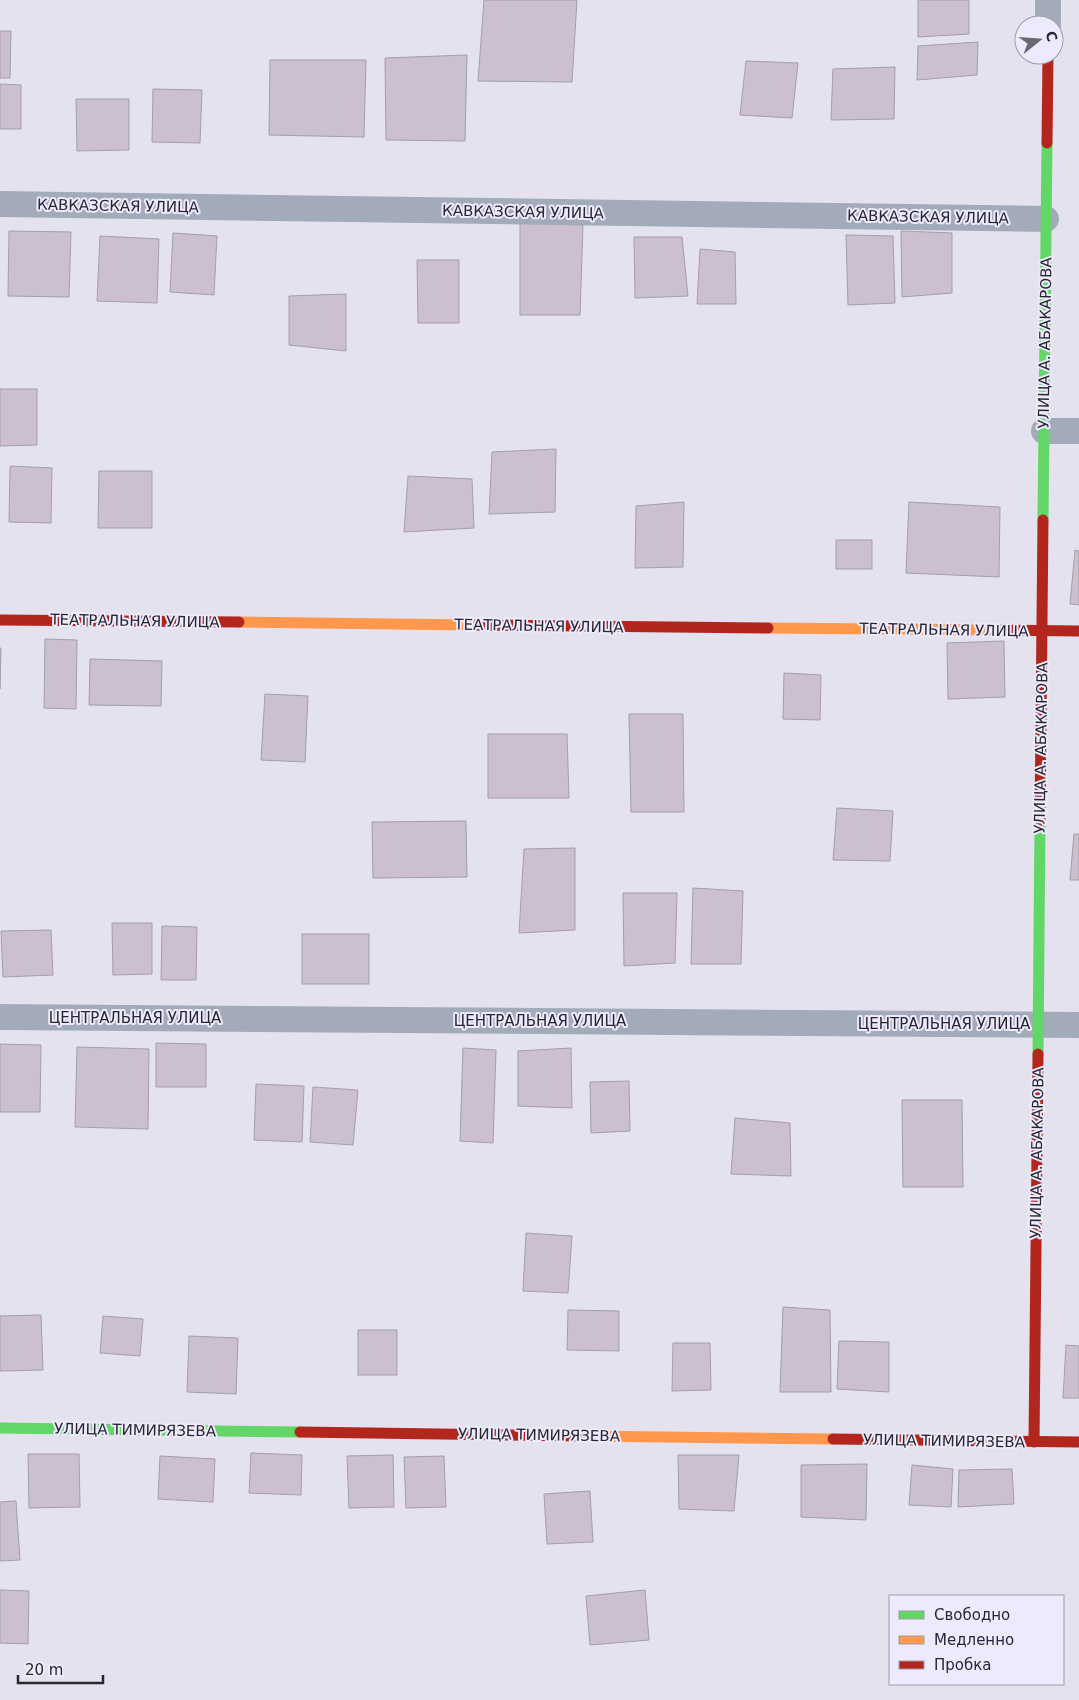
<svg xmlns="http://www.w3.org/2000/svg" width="1079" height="1700" font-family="'DejaVu Sans',sans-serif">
<rect width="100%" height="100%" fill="#e4e2ef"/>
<!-- building -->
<g fill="#cbbfd0" stroke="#a39fa8">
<polygon points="484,0 577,0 572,82 478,81"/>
<polygon points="918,0 969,0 969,34 918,37"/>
<polygon points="0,31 11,31 10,78 0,78"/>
<polygon points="978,42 977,75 917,80 918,46"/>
<polygon points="467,55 465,141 386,140 385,58"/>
<polygon points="270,60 366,60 364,137 269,135"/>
<polygon points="746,61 798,63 792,118 740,115"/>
<polygon points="895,67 894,119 831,120 833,69"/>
<polygon points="0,84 21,85 21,129 0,129"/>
<polygon points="153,89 202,90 200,143 152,142"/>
<polygon points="76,99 129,99 129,150 77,151"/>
<polygon points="520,223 583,225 580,315 520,315"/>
<polygon points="9,231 71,232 69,297 8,296"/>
<polygon points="901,231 952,233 952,293 902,297"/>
<polygon points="173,233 217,236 214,295 170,292"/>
<polygon points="846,235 893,236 895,303 848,305"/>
<polygon points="100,236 159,239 157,303 97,301"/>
<polygon points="634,237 682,237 688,296 635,298"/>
<polygon points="700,249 735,252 736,304 697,304"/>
<polygon points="417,260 459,260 459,323 418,323"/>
<polygon points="346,294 346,351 289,345 289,296"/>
<polygon points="0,389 37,389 37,445 0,446"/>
<polygon points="556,449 555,512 489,514 492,452"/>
<polygon points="10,466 52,468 51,523 9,522"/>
<polygon points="99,471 152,471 152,528 98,528"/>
<polygon points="408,476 472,479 474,528 404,532"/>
<polygon points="684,502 683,567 635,568 636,506"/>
<polygon points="909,502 1000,507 999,577 906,573"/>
<rect x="836" y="540" width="36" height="29"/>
<polygon points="1075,550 1079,551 1079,605 1070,604"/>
<polygon points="45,639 77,640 76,709 44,708"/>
<polygon points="1004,641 1005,697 948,699 947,643"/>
<polygon points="0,648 1,648 0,689"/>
<polygon points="90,659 162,661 161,706 89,705"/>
<polygon points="784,673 821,675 820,720 783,719"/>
<polygon points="265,694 308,696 305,762 261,760"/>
<polygon points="629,714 683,714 684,812 631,812"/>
<polygon points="488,734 567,734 569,798 488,798"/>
<polygon points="837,808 893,811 890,861 833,860"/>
<polygon points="466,821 467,877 373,878 372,822"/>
<polygon points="1074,834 1079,834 1079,880 1070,880"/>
<polygon points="575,848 575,930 519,933 524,849"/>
<polygon points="693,888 743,891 741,964 691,964"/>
<polygon points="623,893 677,893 675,963 624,966"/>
<polygon points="112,923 152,923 152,974 113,975"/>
<polygon points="162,926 197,927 196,980 161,980"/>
<polygon points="51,930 53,975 3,977 1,931"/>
<rect x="302" y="934" width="67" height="50"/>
<polygon points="156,1043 206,1044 206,1087 156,1087"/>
<polygon points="0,1044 41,1045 40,1112 0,1112"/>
<polygon points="77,1047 149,1049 148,1129 75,1127"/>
<polygon points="463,1048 496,1050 493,1143 460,1141"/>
<polygon points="571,1048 572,1108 518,1106 518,1051"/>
<polygon points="629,1081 630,1131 591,1133 590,1082"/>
<polygon points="256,1084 304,1086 302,1142 254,1140"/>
<polygon points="313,1087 358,1090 353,1145 310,1142"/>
<polygon points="902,1100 962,1100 963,1187 903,1187"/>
<polygon points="735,1118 790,1123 791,1176 731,1174"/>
<polygon points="526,1233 572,1236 568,1293 523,1291"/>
<polygon points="783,1307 830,1310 831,1392 780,1392"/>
<polygon points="568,1310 619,1311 619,1351 567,1350"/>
<polygon points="41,1315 43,1370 0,1371 0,1316"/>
<polygon points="103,1316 143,1319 140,1356 100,1353"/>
<rect x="358" y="1330" width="39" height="45"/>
<polygon points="189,1336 238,1338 236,1394 187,1392"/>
<polygon points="839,1341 889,1342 889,1392 837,1389"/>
<polygon points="673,1343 710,1343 711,1390 672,1391"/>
<polygon points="1066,1345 1079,1346 1079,1398 1063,1398"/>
<polygon points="251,1453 302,1455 301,1495 249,1493"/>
<polygon points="28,1454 79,1454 80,1507 29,1508"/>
<polygon points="393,1455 394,1507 349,1508 347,1456"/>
<polygon points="678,1455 739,1455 734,1511 679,1509"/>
<polygon points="160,1456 215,1459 213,1502 158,1499"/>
<polygon points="444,1456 446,1507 406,1508 404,1457"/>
<polygon points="867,1464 866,1520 801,1517 801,1465"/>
<polygon points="912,1465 953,1469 951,1507 909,1505"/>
<polygon points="1012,1469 1014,1504 958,1507 959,1470"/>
<polygon points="590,1491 593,1542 547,1544 544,1494"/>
<polygon points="16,1501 20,1560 0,1561 0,1502"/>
<polygon points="0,1590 29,1591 28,1644 0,1643"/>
<polygon points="645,1590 649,1640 590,1645 586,1596"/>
</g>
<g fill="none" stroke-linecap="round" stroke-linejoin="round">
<!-- street -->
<g stroke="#a3abba" stroke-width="26">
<polyline points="1048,25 1048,0"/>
<polyline points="0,204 1046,219"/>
<polyline points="1044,431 1079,431"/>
<polyline points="0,1017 1079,1025"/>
</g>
<!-- fast -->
<g stroke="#63d668" stroke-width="11">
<polyline points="1043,520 1047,143"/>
<polyline points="1038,1054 1040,821"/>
<polyline points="0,1428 300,1432"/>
</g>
<!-- slow -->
<g stroke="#ff974d" stroke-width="11">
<polyline points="239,622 473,625"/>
<polyline points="768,628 992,630"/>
<polyline points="580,1436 833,1439"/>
</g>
<!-- jam -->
<g stroke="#b3261e" stroke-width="11">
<polyline points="1047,143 1048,55"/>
<polyline points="0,620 239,622"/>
<polyline points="473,625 768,628"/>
<polyline points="992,630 1079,631"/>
<polyline points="1040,821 1043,520"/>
<polyline points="300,1432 580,1436"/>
<polyline points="833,1439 1079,1442"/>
<polyline points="1034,1442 1038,1054"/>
</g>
</g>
<g text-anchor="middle" stroke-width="4" stroke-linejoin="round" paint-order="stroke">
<!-- street labels -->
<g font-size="15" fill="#28262f" stroke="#edeafe">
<text transform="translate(118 206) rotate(1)" y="5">КАВКАЗСКАЯ УЛИЦА</text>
<text transform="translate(523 212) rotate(1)" y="5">КАВКАЗСКАЯ УЛИЦА</text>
<text transform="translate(928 217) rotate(1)" y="5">КАВКАЗСКАЯ УЛИЦА</text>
<text transform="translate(1045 343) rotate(-89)" y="5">УЛИЦА А. АБАКАРОВА</text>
<text transform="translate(135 621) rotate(1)" y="5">ТЕАТРАЛЬНАЯ УЛИЦА</text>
<text transform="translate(539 626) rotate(1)" y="5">ТЕАТРАЛЬНАЯ УЛИЦА</text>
<text transform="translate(944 630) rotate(1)" y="5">ТЕАТРАЛЬНАЯ УЛИЦА</text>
<text transform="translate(1041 748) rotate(-89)" y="5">УЛИЦА А. АБАКАРОВА</text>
<text x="135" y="1023">ЦЕНТРАЛЬНАЯ УЛИЦА</text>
<text x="540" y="1026">ЦЕНТРАЛЬНАЯ УЛИЦА</text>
<text x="944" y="1029">ЦЕНТРАЛЬНАЯ УЛИЦА</text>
<text transform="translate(1037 1153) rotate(-89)" y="5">УЛИЦА А. АБАКАРОВА</text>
<text transform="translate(135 1430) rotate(1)" y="5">УЛИЦА ТИМИРЯЗЕВА</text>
<text transform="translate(539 1435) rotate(1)" y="5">УЛИЦА ТИМИРЯЗЕВА</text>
<text transform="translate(944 1441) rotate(1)" y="5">УЛИЦА ТИМИРЯЗЕВА</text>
</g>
</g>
<!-- legend -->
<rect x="889" y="1595" width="175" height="90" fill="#edeafe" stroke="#9e9cab"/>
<rect x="899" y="1611" width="25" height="8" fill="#63d668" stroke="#9e9cab"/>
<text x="934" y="1620" font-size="15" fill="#28262f">Свободно</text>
<rect x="899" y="1636" width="25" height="8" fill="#ff974d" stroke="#9e9cab"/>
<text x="934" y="1645" font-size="15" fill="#28262f">Медленно</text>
<rect x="899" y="1661" width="25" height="8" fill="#b3261e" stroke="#9e9cab"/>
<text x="934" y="1670" font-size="15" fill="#28262f">Пробка</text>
<!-- north arrow -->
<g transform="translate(1039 40) rotate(73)"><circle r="24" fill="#edeafe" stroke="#9e9cab"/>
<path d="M0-4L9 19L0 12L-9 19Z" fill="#6a6872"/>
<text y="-8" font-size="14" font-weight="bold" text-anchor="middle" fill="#28262f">С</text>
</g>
<!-- scale -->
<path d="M18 1675v8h85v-8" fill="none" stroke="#28262f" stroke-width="2.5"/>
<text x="25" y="1675" font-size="15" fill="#28262f" stroke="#edeafe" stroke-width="4" paint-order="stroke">20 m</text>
</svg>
